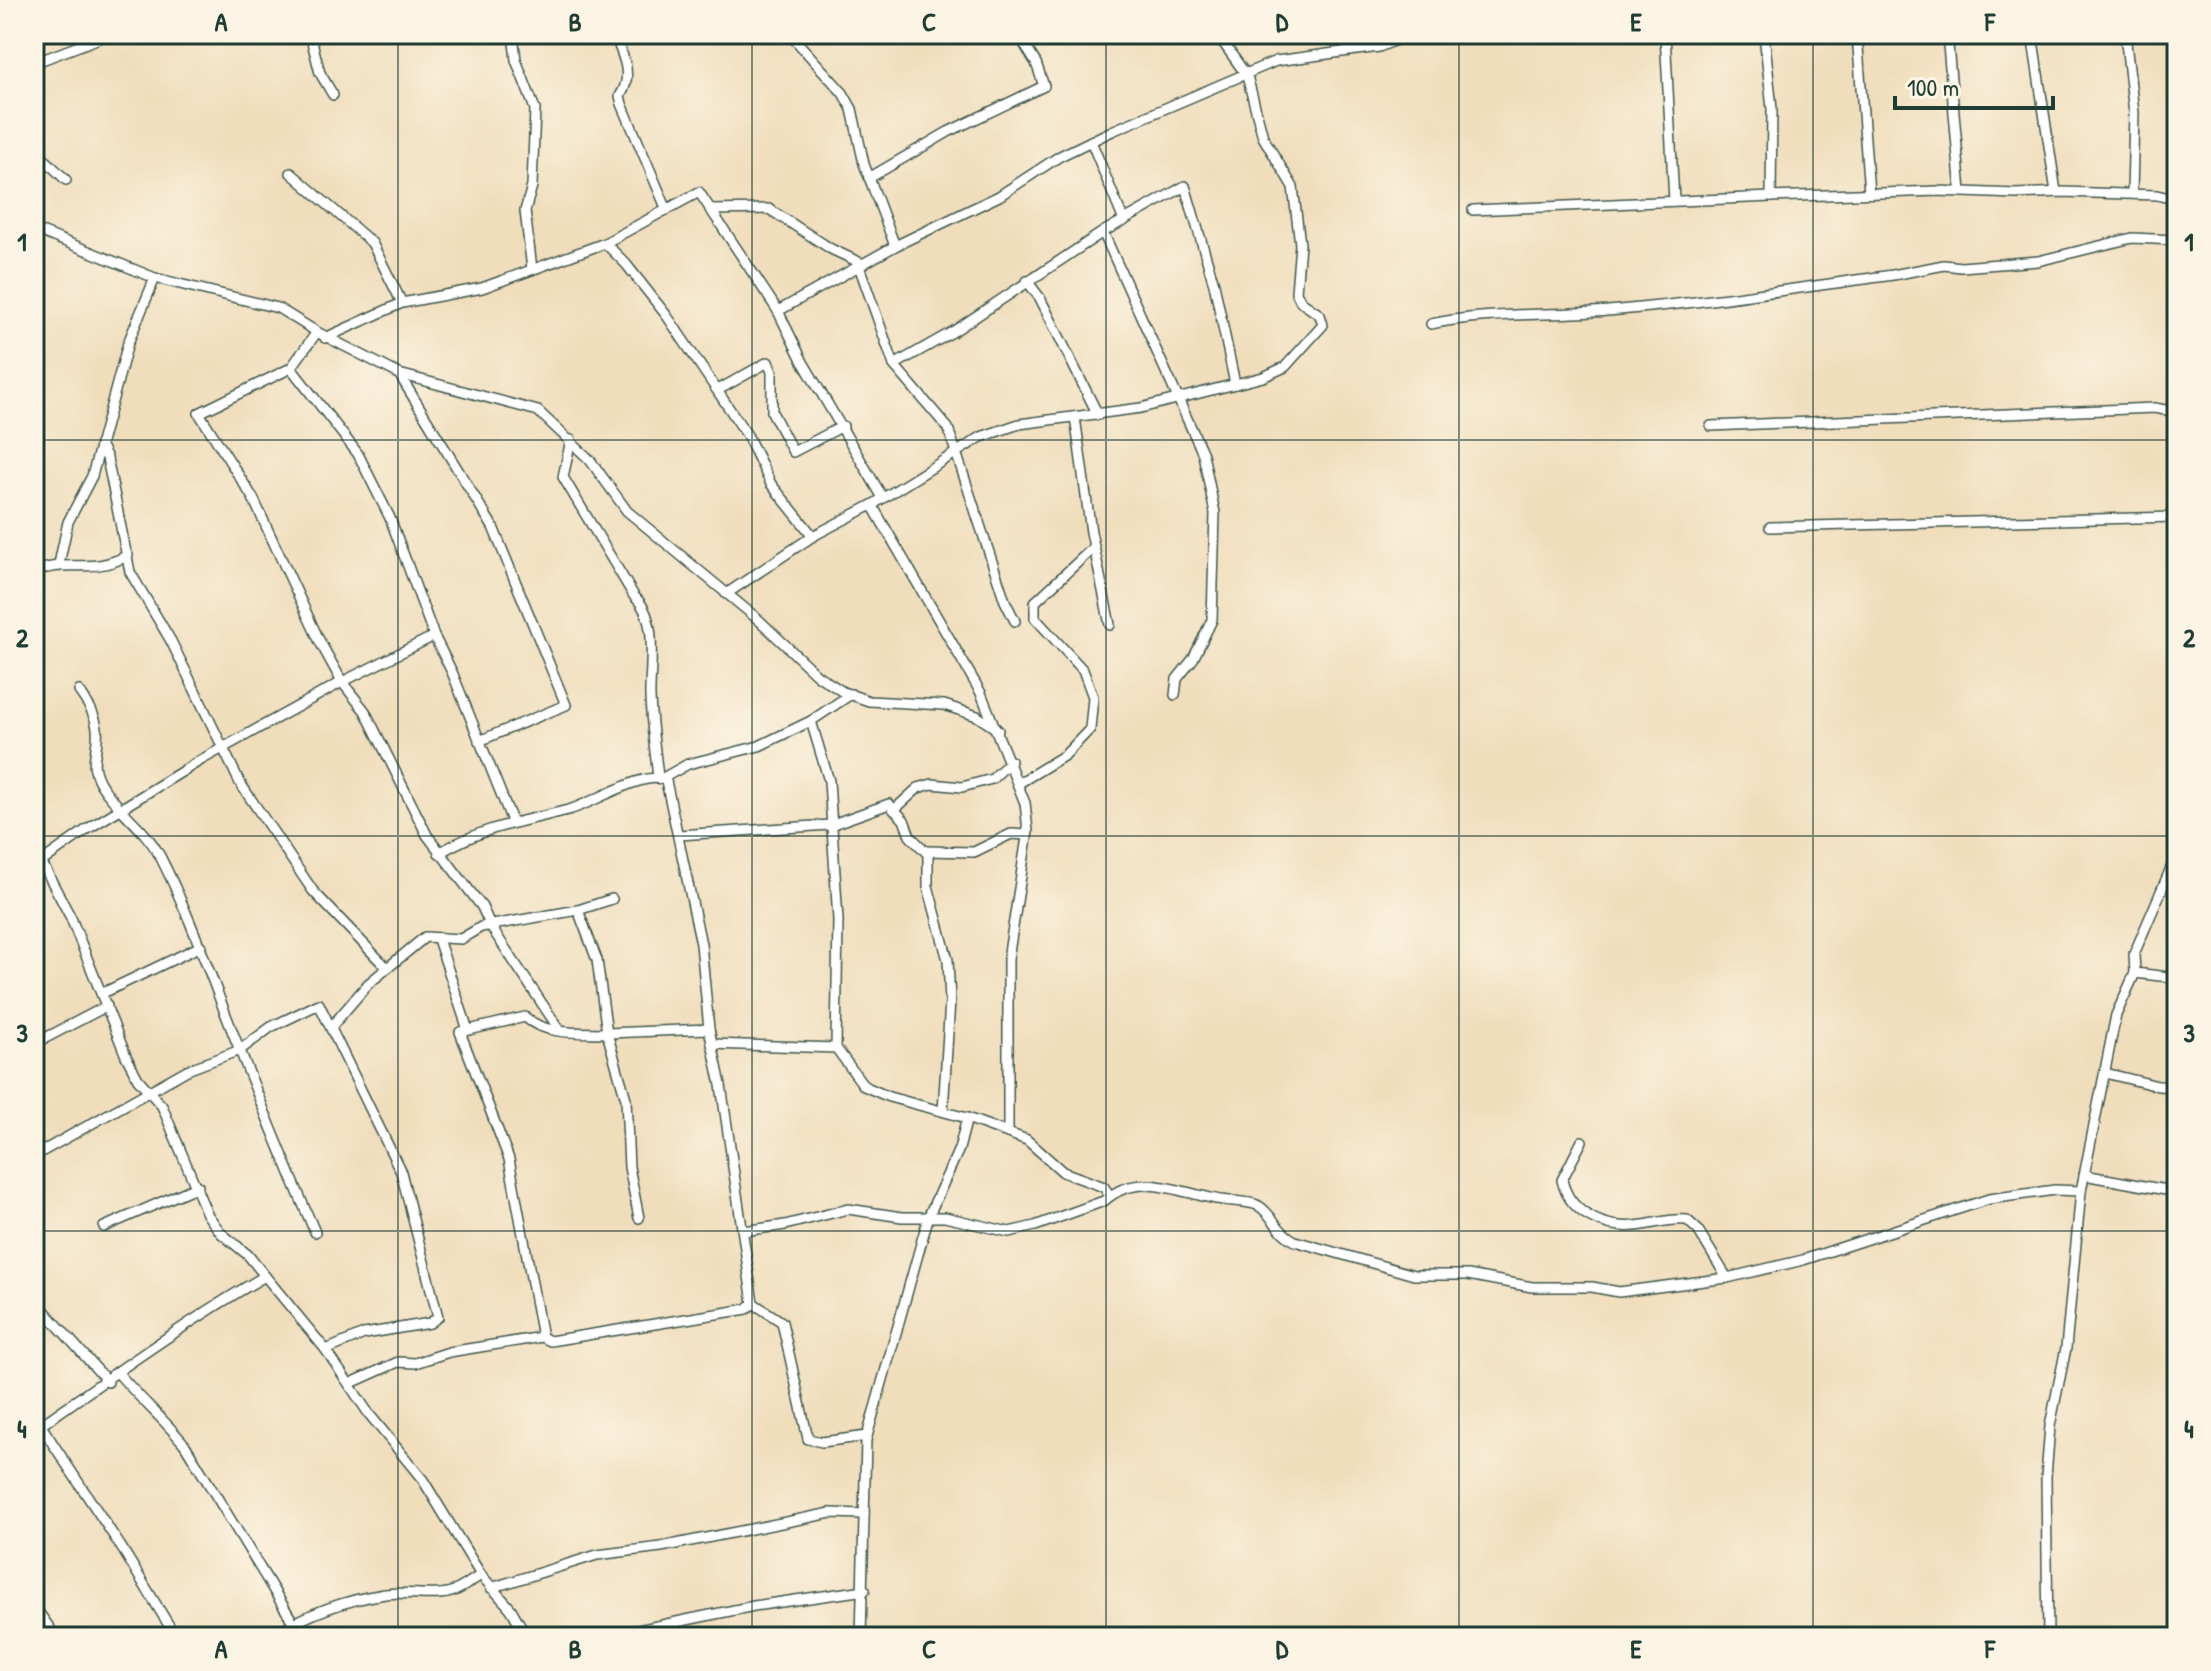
<svg xmlns="http://www.w3.org/2000/svg" width="2211" height="1671" font-family="'Patrick Hand',sans-serif">
<rect width="100%" height="100%" fill="#fcf5e5"/>
<filter id="ink" filterUnits="userSpaceOnUse"><feTurbulence type="fractalNoise" baseFrequency=".0125" numOctaves="2"/><feDisplacementMap in="SourceGraphic" scale="16" xChannelSelector="R" yChannelSelector="G"/><feConvolveMatrix kernelMatrix="1 2 1 2 8 2 1 2 1" color-interpolation-filters="sRGB"/></filter>
<filter id="wash" filterUnits="userSpaceOnUse"><feTurbulence type="fractalNoise" baseFrequency=".006" numOctaves="4" result="noise"/><feDisplacementMap in="SourceGraphic" scale="32" xChannelSelector="R" yChannelSelector="G"/><feGaussianBlur stdDeviation="1.8" result="paint"/><feColorMatrix in="noise" values="0 0 0 0 0 0 0 0 0 0 0 0 0 0 0 0 0 1.4 0 .05"/><feComposite in="paint" operator="in"/></filter>
<g filter="url(#wash)">
<rect width="100%" height="100%" fill="#f0ddbc"/>
</g>
<g filter="url(#ink)">
<g fill="none" stroke-linecap="round" stroke-linejoin="round">
<defs>
<g id="minor">
<polyline points="310,34 320,73 333,95"/>
<polyline points="513,34 516,60 535,109 532,186 525,211 532,269"/>
<path d="M 614,34 C 623,55 634,76 620,96 L 622,104 L 667,210"/>
<polyline points="790,34 843,93 852,109 864,164 895,246"/>
<polyline points="1665,34 1674,201"/>
<polyline points="1764,34 1772,109 1771,197 1937,191 2016,194 2062,192 2157,195 2177,200"/>
<polyline points="1857,34 1869,193"/>
<polyline points="1947,34 1961,192"/>
<polyline points="2032,34 2056,192"/>
<polyline points="2125,34 2134,113 2132,194"/>
<polyline points="34,63 110,34"/>
<polyline points="1091,141 1124,221"/>
<polyline points="34,149 66,180"/>
<polyline points="291,173 372,243 402,303"/>
<polyline points="869,178 948,132 1044,86 1036,63 1018,34"/>
<polyline points="710,210 769,209 831,249 863,264"/>
<polyline points="1473,210 1771,197"/>
<polyline points="2177,227 2177,285"/>
<polyline points="34,229 155,278 278,308 317,332 291,368 358,454 390,518 434,636 342,682 201,760 89,828 34,867"/>
<polyline points="605,243 626,264 667,316 747,435 771,484 813,536"/>
<polyline points="859,266 894,365 948,428 1005,601 1015,621"/>
<polyline points="1027,281 1040,298 1098,415"/>
<polyline points="778,311 895,246 999,196 1060,156 1112,131 1276,61 1379,47 1410,34"/>
<path d="M 1431,324 C 1488,312 1550,316 1608,311 C 1703,303 1798,288 1893,275 L 1944,265 L 1961,267 L 2038,261 L 2132,238 L 2175,240"/>
<polyline points="317,332 399,374 538,411 590,460 627,511 760,621 817,675 843,692 869,701 944,705 977,716 998,730"/>
<polyline points="325,338 402,303 482,288 605,243 699,192 778,311 803,362 883,498"/>
<polyline points="894,365 954,331 1103,232"/>
<polyline points="291,368 199,413 253,498 319,640 342,682 365,711 427,835 482,907 491,927 559,1029"/>
<polyline points="399,374 493,527 566,705 479,741"/>
<polyline points="718,390 768,362 772,372 772,412 793,452 843,426"/>
<polyline points="1075,417 1091,532 1110,625"/>
<polyline points="1711,426 2154,408 2177,412"/>
<path d="M 571,440 L 563,477 L 634,596 C 660,619 649,666 650,697 C 651,723 655,750 658,777"/>
<polyline points="100,444 107,458 130,572 171,641 240,783 313,891 386,967"/>
<polyline points="872,505 981,693 1025,803 1028,831 1008,959 1008,1133"/>
<polyline points="1770,527 2177,517"/>
<polyline points="59,564 68,522 92,476 128,343 155,278"/>
<path d="M 34,573 C 64,557 92,576 128,555"/>
<polyline points="726,594 813,536 872,505 981,437 1019,424 1141,408 1263,377 1285,367 1323,325 1320,315 1301,302 1296,292 1300,244 1293,187 1263,137 1247,76 1217,34"/>
<polyline points="434,636 452,672 512,821"/>
<path d="M 79,691 C 87,703 95,713 97,728 C 100,752 86,761 102,786 C 119,812 145,828 160,856 C 192,919 214,987 241,1053 C 265,1113 289,1173 315,1232"/>
<polyline points="1175,695 1177,679 1193,659 1212,620 1215,513 1203,454 1103,232 1185,186 1214,284 1235,384"/>
<polyline points="663,778 688,764 759,746 811,721"/>
<polyline points="1019,783 1065,755 1090,729 1093,697 1083,670 1035,618 1035,602 1094,547"/>
<polyline points="894,810 918,788 932,784 962,787 992,779 1011,761"/>
<polyline points="679,835 830,825 889,804 904,820 910,836 928,854 928,886 948,960 950,1001 943,1111"/>
<polyline points="928,854 926,851 974,852 1011,834 1027,835"/>
<polyline points="578,910 597,960 607,1033 709,1029"/>
<polyline points="438,939 468,1030"/>
<polyline points="2135,973 2177,978"/>
<polyline points="103,993 201,946"/>
<polyline points="332,1026 368,984 425,937 461,939 481,927 578,910 612,899"/>
<polyline points="34,1044 107,1006"/>
<polyline points="712,1044 836,1048 864,1086 889,1097 967,1118 1027,1140 1063,1172 1104,1187 1109,1195"/>
<polyline points="836,1048 838,920 829,781 811,721 851,694"/>
<polyline points="2105,1073 2158,1086 2177,1087"/>
<path d="M 1582,1141 L 1562,1180 C 1570,1216 1609,1231 1643,1225 C 1658,1223 1671,1218 1687,1220 L 1698,1230 L 1727,1278 L 1803,1260 L 1989,1199 L 2055,1190 L 2081,1191"/>
<polyline points="34,1156 187,1070 240,1050 271,1027 319,1004 401,1172 438,1317 430,1323 364,1334 326,1350"/>
<polyline points="2084,1175 2177,1192"/>
<polyline points="104,1227 198,1186"/>
<path d="M 744,1231 L 785,1225 L 848,1209 L 902,1217 L 945,1217 L 1009,1232 L 1035,1226 L 1104,1201 C 1138,1170 1177,1192 1216,1199 C 1228,1202 1249,1200 1259,1206 C 1273,1215 1277,1232 1295,1241 L 1414,1275 L 1468,1275 L 1532,1287 L 1592,1287 L 1619,1292 L 1727,1278"/>
<polyline points="265,1276 326,1350 369,1414 423,1480 481,1575 511,1609 527,1637"/>
<polyline points="34,1299 108,1382"/>
<polyline points="753,1303 782,1322 808,1439 822,1442 867,1436"/>
<path d="M 542,1337 L 509,1159 L 460,1032 L 525,1017 C 546,1036 581,1032 607,1033 L 626,1099 L 629,1167 L 639,1218"/>
<path d="M 119,1374 C 140,1399 164,1419 185,1445 L 293,1622 L 298,1637"/>
<path d="M 349,1384 L 398,1362 L 415,1363 L 449,1352 L 542,1337 L 550,1341 L 747,1309 L 753,1303 L 721,1085 L 709,1029 L 701,944 L 666,781 C 647,768 591,805 568,810 C 515,824 488,825 439,853"/>
<polyline points="34,1415 123,1550 176,1637"/>
<path d="M 34,1430 C 110,1377 184,1323 265,1276 L 248,1255 L 221,1233 L 207,1214 L 162,1106 L 138,1079 L 126,1056 L 71,918 L 42,863"/>
<polyline points="491,1588 597,1555 661,1547 831,1513 864,1514"/>
<polyline points="34,1606 56,1637"/>
<path d="M 269,1637 C 305,1615 343,1600 385,1594 C 406,1591 437,1598 454,1591 C 463,1588 472,1580 481,1575"/>
<polyline points="604,1637 754,1606 865,1590"/>
<polyline points="861,1637 866,1440 929,1215 959,1149 967,1118"/>
<polyline points="2048,1637 2046,1477 2050,1426 2066,1348 2081,1191 2116,1015 2135,973 2134,954 2171,868 2177,862"/>
</g>
</defs>
<!-- minor casing -->
<use href="#minor" stroke="#3e5548" stroke-width="12"/>
<!-- minor -->
<use href="#minor" stroke="#fff" stroke-width="9"/>
</g>
</g>
<!-- grid -->
<path fill="none" stroke="#1f3d34" stroke-width="2" stroke-opacity="0.55" d="M 398,34 L 398,1637M 752,34 L 752,1637M 1106,34 L 1106,1637M 1459,34 L 1459,1637M 1813,34 L 1813,1637M 34,440 L 2177,440M 34,836 L 2177,836M 34,1231 L 2177,1231"/>
<!-- margin -->
<rect width="2211" height="1671" fill="none" stroke="#fcf5e5" stroke-width="88"/>
<!-- scale -->
<path d="M1895 96v12h158v-12" fill="none" stroke="#1f3d34" stroke-width="4"/>
<text x="1907" y="96" font-size="24" fill="#1f3d34" stroke="#fcf5e5" stroke-width="6" paint-order="stroke">100 m</text>
<rect x="44" y="44" width="2123" height="1583" fill="none" stroke="#1f3d34" stroke-width="3"/>
<g font-size="26" text-anchor="middle" font-weight="bold" fill="#1f3d34">
<text x="221" y="31">A</text>
<text x="575" y="31">B</text>
<text x="929" y="31">C</text>
<text x="1282" y="31">D</text>
<text x="1636" y="31">E</text>
<text x="1990" y="31">F</text>
<text x="22" y="251">1</text>
<text x="2189" y="251">1</text>
<text x="22" y="647">2</text>
<text x="2189" y="647">2</text>
<text x="22" y="1042">3</text>
<text x="2189" y="1042">3</text>
<text x="22" y="1438">4</text>
<text x="2189" y="1438">4</text>
<text x="221" y="1658">A</text>
<text x="575" y="1658">B</text>
<text x="929" y="1658">C</text>
<text x="1282" y="1658">D</text>
<text x="1636" y="1658">E</text>
<text x="1990" y="1658">F</text>
</g>
</svg>
